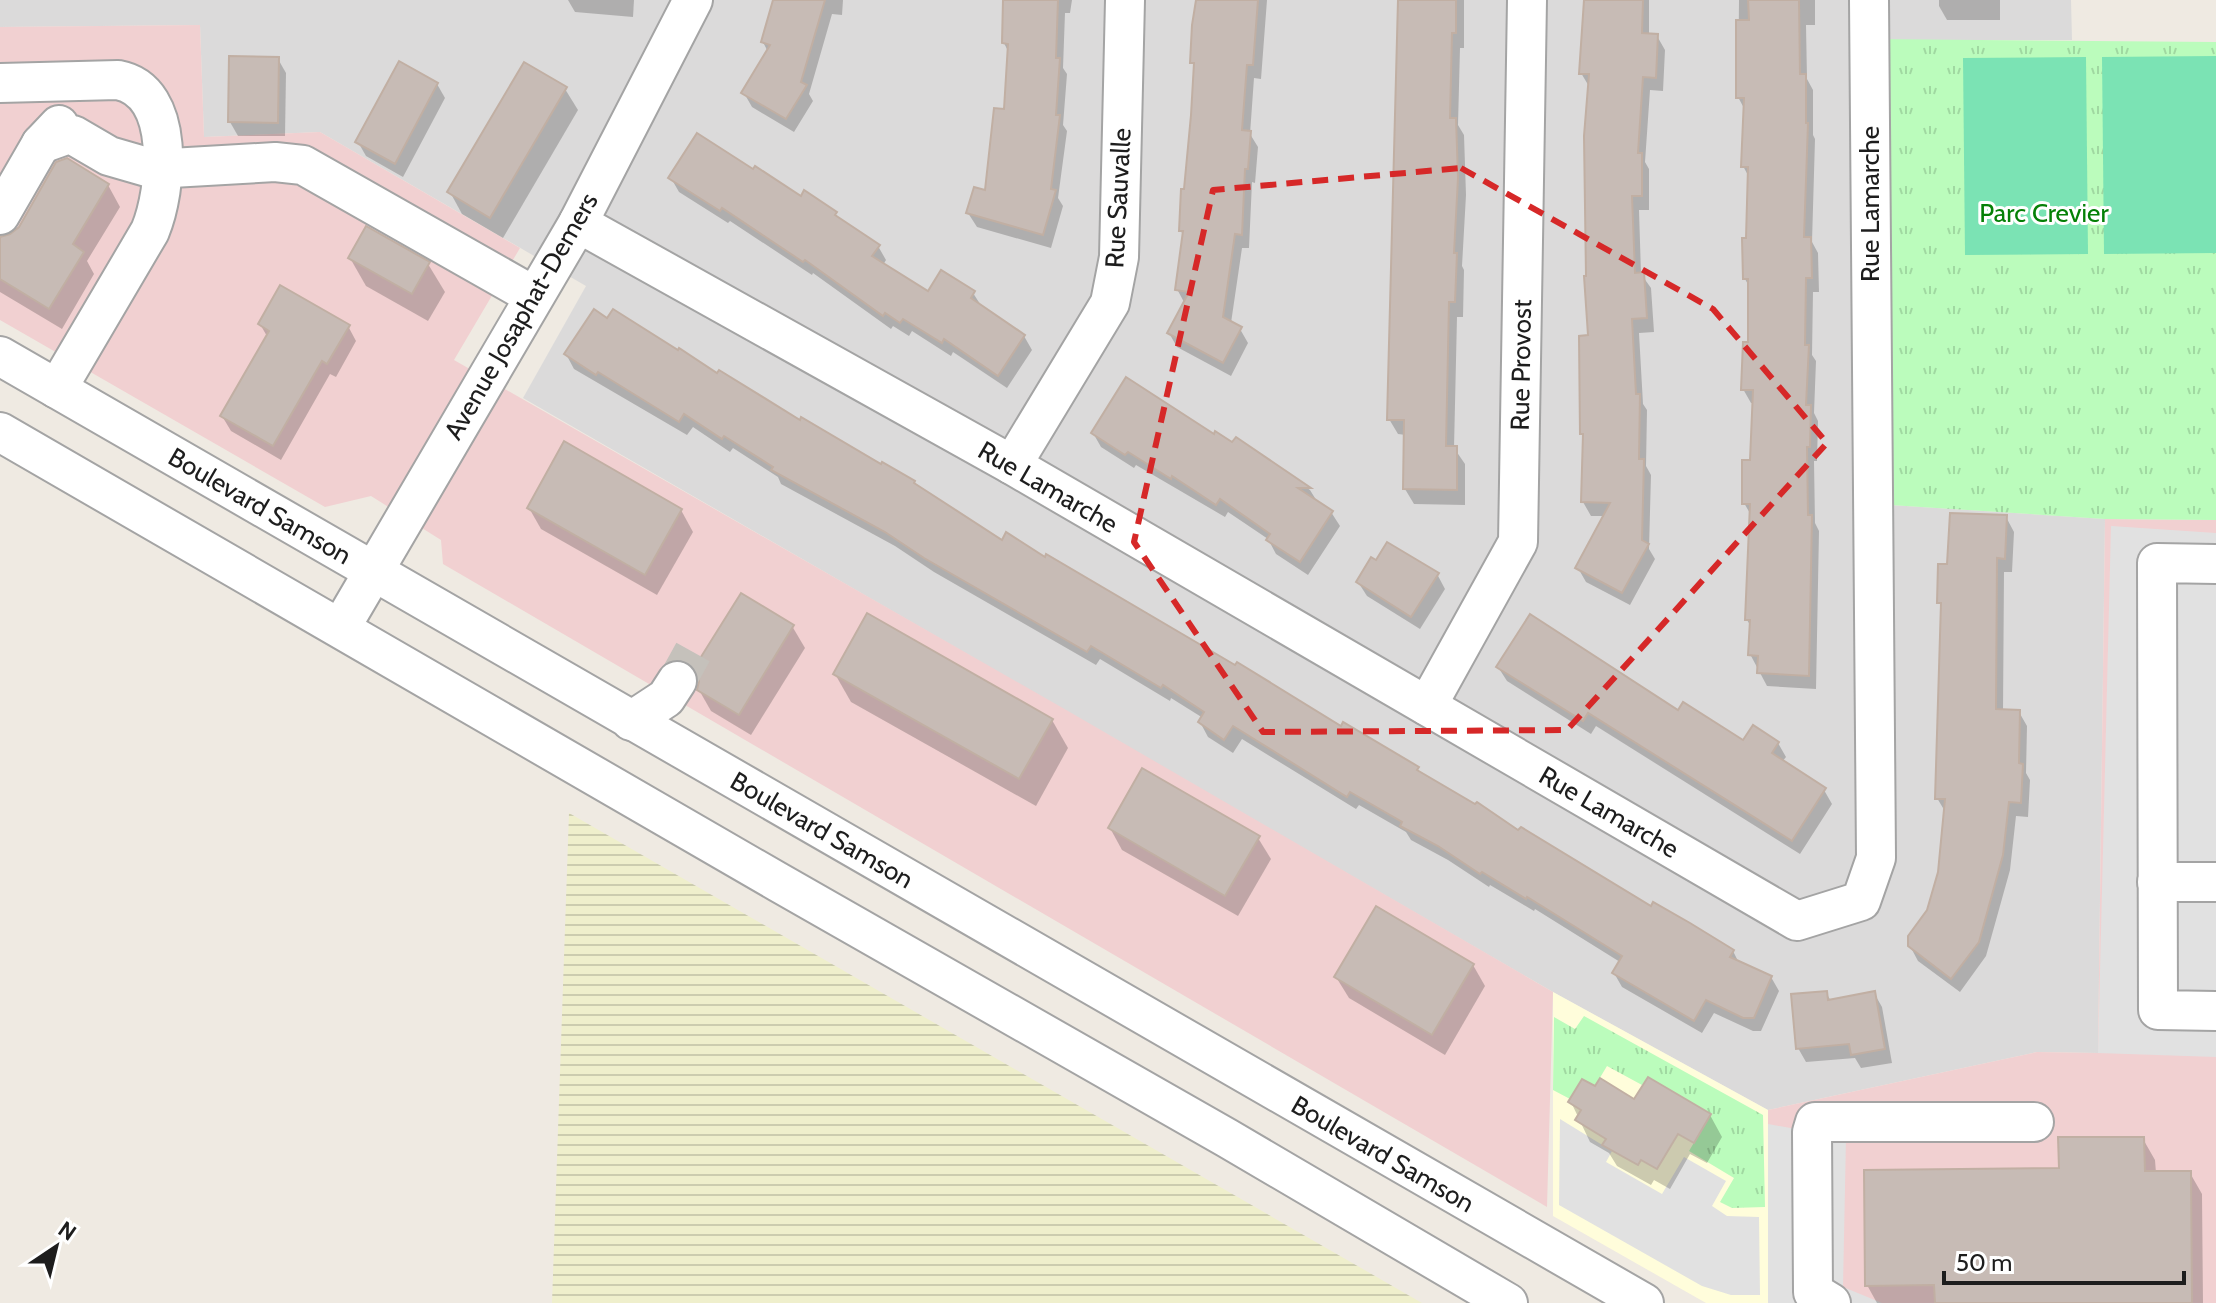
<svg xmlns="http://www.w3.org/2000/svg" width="2216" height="1303" font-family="Cabin,sans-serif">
<defs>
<pattern id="farmland-rules" width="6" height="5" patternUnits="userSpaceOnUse" patternTransform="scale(2)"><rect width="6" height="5" fill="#efefcc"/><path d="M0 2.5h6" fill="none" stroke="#ccccaf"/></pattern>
<pattern id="park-tufts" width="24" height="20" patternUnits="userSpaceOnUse" patternTransform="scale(2)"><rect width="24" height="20" fill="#bbfcbc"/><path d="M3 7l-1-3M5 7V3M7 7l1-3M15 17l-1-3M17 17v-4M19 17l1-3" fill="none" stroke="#a0d8a1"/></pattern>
</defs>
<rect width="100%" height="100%" fill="#efeae2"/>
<!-- residential -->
<polygon fill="#dbdada" points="0,0 2071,0 2072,40 1869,40 1875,504 2105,519 2098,1053 2037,1052 1768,1110 1553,992 523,398 586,286 320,132 204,137 200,25 0,27"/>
<!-- commercial -->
<g fill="#f1d0d1">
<polygon points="200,25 204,137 320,132 520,248 454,360 1068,711 1553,992 1547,1207 443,564 441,540 371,496 325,507 0,320 0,27"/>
<polygon points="2105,519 2216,520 2216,1303 1768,1303 1768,1110 2037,1052 2098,1053"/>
</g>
<!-- education -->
<polygon fill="#fffddb" points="1553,992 1768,1110 1768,1303 1706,1303 1553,1216"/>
<!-- farmland -->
<polygon fill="url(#farmland-rules)" points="569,813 1422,1303 552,1303"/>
<!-- park -->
<g fill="url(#park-tufts)">
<polygon points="1869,39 2216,42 2216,520 2105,519 1875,504"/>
<polygon points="1584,1016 1763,1115 1765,1207 1732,1208 1720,1202 1734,1178 1689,1151 1711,1114 1648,1077 1642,1085 1607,1066 1595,1086 1582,1079 1570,1099 1553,1090 1554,1017 1575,1029"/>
</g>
<!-- pitch -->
<g fill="#7be3b4">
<polygon points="2216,56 2216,253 2104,254 2102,57"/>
<polygon points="2086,57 2088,254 1965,255 1963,58"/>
</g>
<!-- parking -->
<g fill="#e1e1e1">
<polygon points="2111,526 2216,533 2216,1057 2098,1053"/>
<polygon points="1560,1119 1612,1151 1606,1162 1662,1194 1684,1157 1726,1181 1712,1206 1727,1216 1759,1217 1760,1295 1731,1295 1702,1286 1559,1205"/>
<polygon points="1768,1124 1846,1138 1843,1287 1882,1303 1768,1303"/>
</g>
<!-- shadow -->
<g fill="#0003">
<polygon points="568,0 634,0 633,17 575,12"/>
<polygon points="787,0 843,0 842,15 832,14 809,94 813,101 794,132 752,107 744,93 768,52 763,42"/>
<polygon points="1012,0 1072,0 1070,13 1065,13 1063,68 1067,74 1063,125 1067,131 1058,198 1063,206 1051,248 977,227 968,213 987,193 1006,111 1009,53 1004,43"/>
<polygon points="1197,0 1267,0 1261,79 1254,78 1250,134 1258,147 1255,183 1252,182 1249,248 1242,248 1231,323 1240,329 1248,343 1231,376 1177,347 1169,333 1185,304 1177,289 1184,237 1181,231 1196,68 1193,62"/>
<polygon points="1400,0 1464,0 1464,48 1460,48 1458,125 1464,135 1466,195 1462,266 1464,270 1463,317 1457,317 1454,448 1465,464 1465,505 1414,504 1405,489 1406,435 1398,434 1389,419"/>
<polygon points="1586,0 1649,0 1649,36 1657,36 1665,50 1663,91 1650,90 1645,162 1649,169 1649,210 1639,210 1641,274 1651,288 1654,332 1639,333 1643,404 1647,410 1646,466 1651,475 1649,549 1655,559 1630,605 1586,582 1578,568 1605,516 1591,516 1583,502 1585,439 1582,433 1590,337 1588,278 1590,88 1581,73"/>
<polygon points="1739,0 1815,0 1815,25 1806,25 1807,79 1813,90 1813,135 1815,139 1812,242 1818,253 1819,292 1813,292 1812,355 1816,361 1814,413 1818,421 1817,461 1814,461 1815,523 1819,531 1816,689 1767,686 1750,654 1752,628 1747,620 1751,515 1744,503 1752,462 1754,403 1751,403 1743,389 1750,344 1750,288 1745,279 1750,179 1743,166 1745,110 1738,97"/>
<polygon points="1939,0 2000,0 2000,20 1947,20 1939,6"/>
<polygon points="278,59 286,73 285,136 238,136 230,122"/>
<polygon points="437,84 445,98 403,177 366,156 358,142"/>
<polygon points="565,89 578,110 503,238 462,214 450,192"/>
<polygon points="671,178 801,198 835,214 839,220 878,246 886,260 883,265 929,294 973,293 982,307 1024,336 1032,350 1007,388 953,352 951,356 912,331 909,336 893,326 891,329 813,273 812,275 730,221 728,223 679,192"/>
<polygon points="108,185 120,207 87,261 94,274 62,329 0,292 0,237 11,236 20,228"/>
<polygon points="350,258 428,264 445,292 428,321 366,286"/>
<polygon points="608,320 678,353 800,423 914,483 917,488 1002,542 1417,769 1421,774 1519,833 1651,909 1733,951 1739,963 1771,977 1779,991 1761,1031 1753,1031 1714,1013 1702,1033 1622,987 1614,973 1620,962 1535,909 1534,911 1490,885 1489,887 1448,860 1411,840 1406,832 1359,805 1356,809 1242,739 1233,753 1208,737 1200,722 1203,718 1171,698 1170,701 1100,659 1096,665 934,572 895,546 781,484 778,477 733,448 730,452 693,427 687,435 574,369 566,354"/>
<polygon points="260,324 348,326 356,341 336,377 330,374 281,460 231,431 222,416 268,338"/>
<polygon points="1093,433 1214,437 1233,445 1236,440 1310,490 1318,503 1331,512 1340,526 1308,575 1276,554 1268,539 1228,512 1225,517 1136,465 1134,468 1101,447"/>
<polygon points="529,508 681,510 693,532 657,595 541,529"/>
<polygon points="2006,517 2014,532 2012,572 2004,572 2003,712 2019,712 2027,726 2026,773 2030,780 2028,817 2016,816 2010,870 1986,956 1960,992 1918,961 1910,946 1929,910 1940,873 1946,813 1937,798 1943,610 1939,602 1949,566"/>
<polygon points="1437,574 1445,589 1420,629 1367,596 1358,582"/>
<polygon points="792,626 805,648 751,735 711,711 699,690 701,681"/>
<polygon points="1498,667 1678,713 1743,743 1778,743 1786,757 1782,762 1824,790 1832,804 1800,854 1596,726 1591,734 1507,681"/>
<polygon points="835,674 1052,720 1068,748 1036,806 851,702"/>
<polygon points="1110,828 1258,838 1271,859 1238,916 1122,850"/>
<polygon points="1473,965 1485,986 1445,1055 1349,998 1336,977"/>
<polygon points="1826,993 1831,1001 1874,993 1882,1007 1892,1063 1861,1068 1855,1058 1806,1062 1798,1048"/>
<polygon points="1571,1102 1710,1115 1722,1137 1707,1163 1690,1154 1670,1189 1654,1180 1651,1185 1617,1166 1609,1153 1590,1142"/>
<polygon points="2143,1139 2155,1160 2156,1173 2190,1173 2202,1194 2203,1303 1877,1303 1867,1285 2061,1170"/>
</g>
<!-- building -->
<g fill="#c7bbb5" stroke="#c1afa3" stroke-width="2">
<polygon points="773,0 825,0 801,82 807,85 786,119 741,93 770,45 761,42"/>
<polygon points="1003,0 1058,0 1056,58 1060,58 1056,115 1060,115 1051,189 1056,190 1043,235 966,213 974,187 985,190 994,108 1004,109 1008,44 1002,43"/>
<polygon points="1196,0 1258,0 1253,65 1247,65 1242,130 1251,131 1248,169 1245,169 1242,235 1235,234 1223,317 1242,327 1223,363 1167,333 1189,292 1175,290 1183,231 1179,231 1181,189 1184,189 1191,115 1194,63 1190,63 1192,25"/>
<polygon points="1398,0 1456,0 1456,33 1452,33 1450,118 1456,118 1458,178 1454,253 1457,253 1455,302 1449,302 1446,446 1457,446 1457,490 1403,489 1404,420 1387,420"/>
<polygon points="1584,0 1643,0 1642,33 1658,34 1656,78 1643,77 1638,153 1642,153 1642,196 1632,196 1635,273 1644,272 1647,318 1632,319 1636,394 1640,394 1639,459 1644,459 1642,540 1649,544 1622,593 1575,568 1610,503 1581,502 1583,434 1580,434 1579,336 1588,335 1584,276 1586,276 1584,136 1589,74 1579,74"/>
<polygon points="1748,0 1799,0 1800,74 1806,74 1806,123 1808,123 1804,237 1811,237 1812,278 1806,278 1805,345 1809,345 1806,405 1811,405 1810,447 1807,447 1808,515 1812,515 1809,676 1757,673 1758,656 1748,655 1750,620 1745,620 1750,504 1742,504 1742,460 1750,460 1753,390 1741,390 1743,342 1748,342 1748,279 1743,279 1742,238 1746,238 1748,167 1741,167 1744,98 1736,98 1736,20 1749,20"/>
<polygon points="229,56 279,57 278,123 228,122"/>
<polygon points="399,61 438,83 395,164 355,142"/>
<polygon points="524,62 567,87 490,218 447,192"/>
<polygon points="697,133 753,169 755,166 801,196 804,190 837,212 835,215 880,245 872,256 928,291 941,270 975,291 971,298 1025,335 998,376 944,339 942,343 903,319 900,323 885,313 883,316 805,260 803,262 722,208 720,211 668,178"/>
<polygon points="67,158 109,184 73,244 84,252 49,309 0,279 0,237 10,234 19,227 56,162"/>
<polygon points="366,226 430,262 412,294 348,258"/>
<polygon points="280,285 350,325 327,364 322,361 273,446 220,416 269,331 258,324"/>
<polygon points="594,309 607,318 613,309 678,350 679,348 717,373 719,370 800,420 801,417 881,464 882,462 915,481 914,483 1002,540 1006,532 1045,557 1046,554 1235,665 1237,662 1341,726 1343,722 1419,767 1417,770 1475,804 1477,802 1518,830 1521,827 1651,906 1653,902 1690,923 1734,950 1730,957 1772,976 1754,1018 1743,1018 1706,1000 1694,1021 1612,973 1622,956 1527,897 1526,899 1482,872 1480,874 1438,846 1400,826 1402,822 1350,792 1347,797 1233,726 1224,740 1198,722 1204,712 1163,685 1161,688 1091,646 1087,652 924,558 885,532 771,470 773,467 724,436 722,439 684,414 679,422 598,372 596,375 564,354"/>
<polygon points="1126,377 1214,434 1215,431 1232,442 1236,437 1311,488 1298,488 1333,511 1300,562 1266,540 1270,534 1220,499 1216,505 1172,476 1171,479 1128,452 1125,455 1091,433"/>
<polygon points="564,441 682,509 645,575 527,508"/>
<polygon points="1950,513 2007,515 2005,559 1997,558 1996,709 2020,710 2019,763 2023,764 2021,803 2009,802 2003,855 1979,942 1951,979 1908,946 1908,936 1927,910 1938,872 1945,799 1935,799 1941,603 1937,603 1938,564 1947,564"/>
<polygon points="1387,542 1439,573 1411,617 1356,582 1371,557 1376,560"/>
<polygon points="741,593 794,625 739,715 697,690 699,681 694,668"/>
<polygon points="867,613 1053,719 1019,779 833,674"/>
<polygon points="1530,614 1678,710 1683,702 1743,740 1753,725 1779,742 1772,753 1826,788 1792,841 1588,713 1583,721 1496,667"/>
<polygon points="1142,768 1260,836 1225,896 1108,828"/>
<polygon points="1376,906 1474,964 1432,1035 1334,977"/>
<polygon points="1827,991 1828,1000 1875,991 1885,1049 1851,1055 1849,1044 1796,1049 1791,994"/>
<polygon points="1648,1077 1711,1114 1694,1143 1678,1134 1657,1169 1641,1160 1638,1165 1602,1145 1606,1139 1575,1120 1581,1110 1568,1102 1582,1079 1595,1086 1600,1078 1634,1099"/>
<polygon points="2058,1137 2144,1137 2145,1171 2191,1171 2192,1303 1935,1303 1934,1285 1865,1286 1864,1170 2059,1168"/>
</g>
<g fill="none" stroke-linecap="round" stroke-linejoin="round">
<!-- minor-tunnel -->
<polyline stroke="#c5c1bb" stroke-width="38" stroke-dasharray="38 19" stroke-linecap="butt" points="677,681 693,652"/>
<defs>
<g id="minor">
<path d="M 0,83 L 118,80 C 177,91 167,190 150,231 L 57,389"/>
<polyline points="41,144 66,135 73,135 109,156 154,169 275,162 303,165 534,296"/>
<polyline points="0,215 41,144 59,125"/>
<polyline points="578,223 1012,465 1797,921 1861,901 1876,858 1869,0"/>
<polyline points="0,356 1644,1303"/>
<polyline points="0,432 778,882 1227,1138 1508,1303"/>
<polyline points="1012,465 1110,303 1119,257 1125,0"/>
<polyline points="2216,564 2157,563 2158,1010 2216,1011"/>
<polyline points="341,627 578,223 693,0"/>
<polyline points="1427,706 1518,542 1527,0"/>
<polyline points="631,721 666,698 677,681"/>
<polyline points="2157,882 2216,882"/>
<polyline points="1831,1303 1813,1292 1812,1132 1815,1122 2034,1122"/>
</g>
</defs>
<!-- minor casing -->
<use href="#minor" stroke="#a4a4a4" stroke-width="42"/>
<!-- minor -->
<use href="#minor" stroke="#fff" stroke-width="38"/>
</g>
<!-- marked area -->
<path fill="none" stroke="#d62828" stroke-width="6" stroke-dasharray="16 10" stroke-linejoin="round" d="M 1461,168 L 1713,309 L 1827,443 L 1567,730 L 1263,732 L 1134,542 L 1213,190 Z"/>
<g text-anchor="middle" stroke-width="6" stroke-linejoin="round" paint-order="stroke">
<!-- street labels -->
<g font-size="26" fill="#1d1d1d" stroke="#fff">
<text transform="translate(1118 198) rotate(-87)" y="9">Rue Sauvalle</text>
<text transform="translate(1870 204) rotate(-90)" y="9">Rue Lamarche</text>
<text transform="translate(521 316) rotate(-60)" y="9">Avenue Josaphat-Demers</text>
<text transform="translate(1521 365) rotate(-89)" y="9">Rue Provost</text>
<text transform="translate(1048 487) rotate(30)" y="9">Rue Lamarche</text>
<text transform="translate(260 506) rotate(30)" y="9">Boulevard Samson</text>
<text transform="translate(1609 812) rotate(30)" y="9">Rue Lamarche</text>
<text transform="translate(822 830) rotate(30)" y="9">Boulevard Samson</text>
<text transform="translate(1383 1154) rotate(30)" y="9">Boulevard Samson</text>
</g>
<!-- park labels -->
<g font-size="26" fill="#058007" stroke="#fff">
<text x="2044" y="222">Parc Crevier</text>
</g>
</g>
<!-- north arrow -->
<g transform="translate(56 1247) rotate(35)" stroke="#ffffff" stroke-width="6" paint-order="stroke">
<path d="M0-6L14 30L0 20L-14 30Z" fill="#1d1d1d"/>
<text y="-12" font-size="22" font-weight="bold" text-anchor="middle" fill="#1d1d1d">N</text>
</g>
<!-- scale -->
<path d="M1944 1271v12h240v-12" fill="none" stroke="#1d1d1d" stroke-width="4"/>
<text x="1956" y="1271" font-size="24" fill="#1d1d1d" stroke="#ffffff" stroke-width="6" paint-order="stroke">50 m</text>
</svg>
